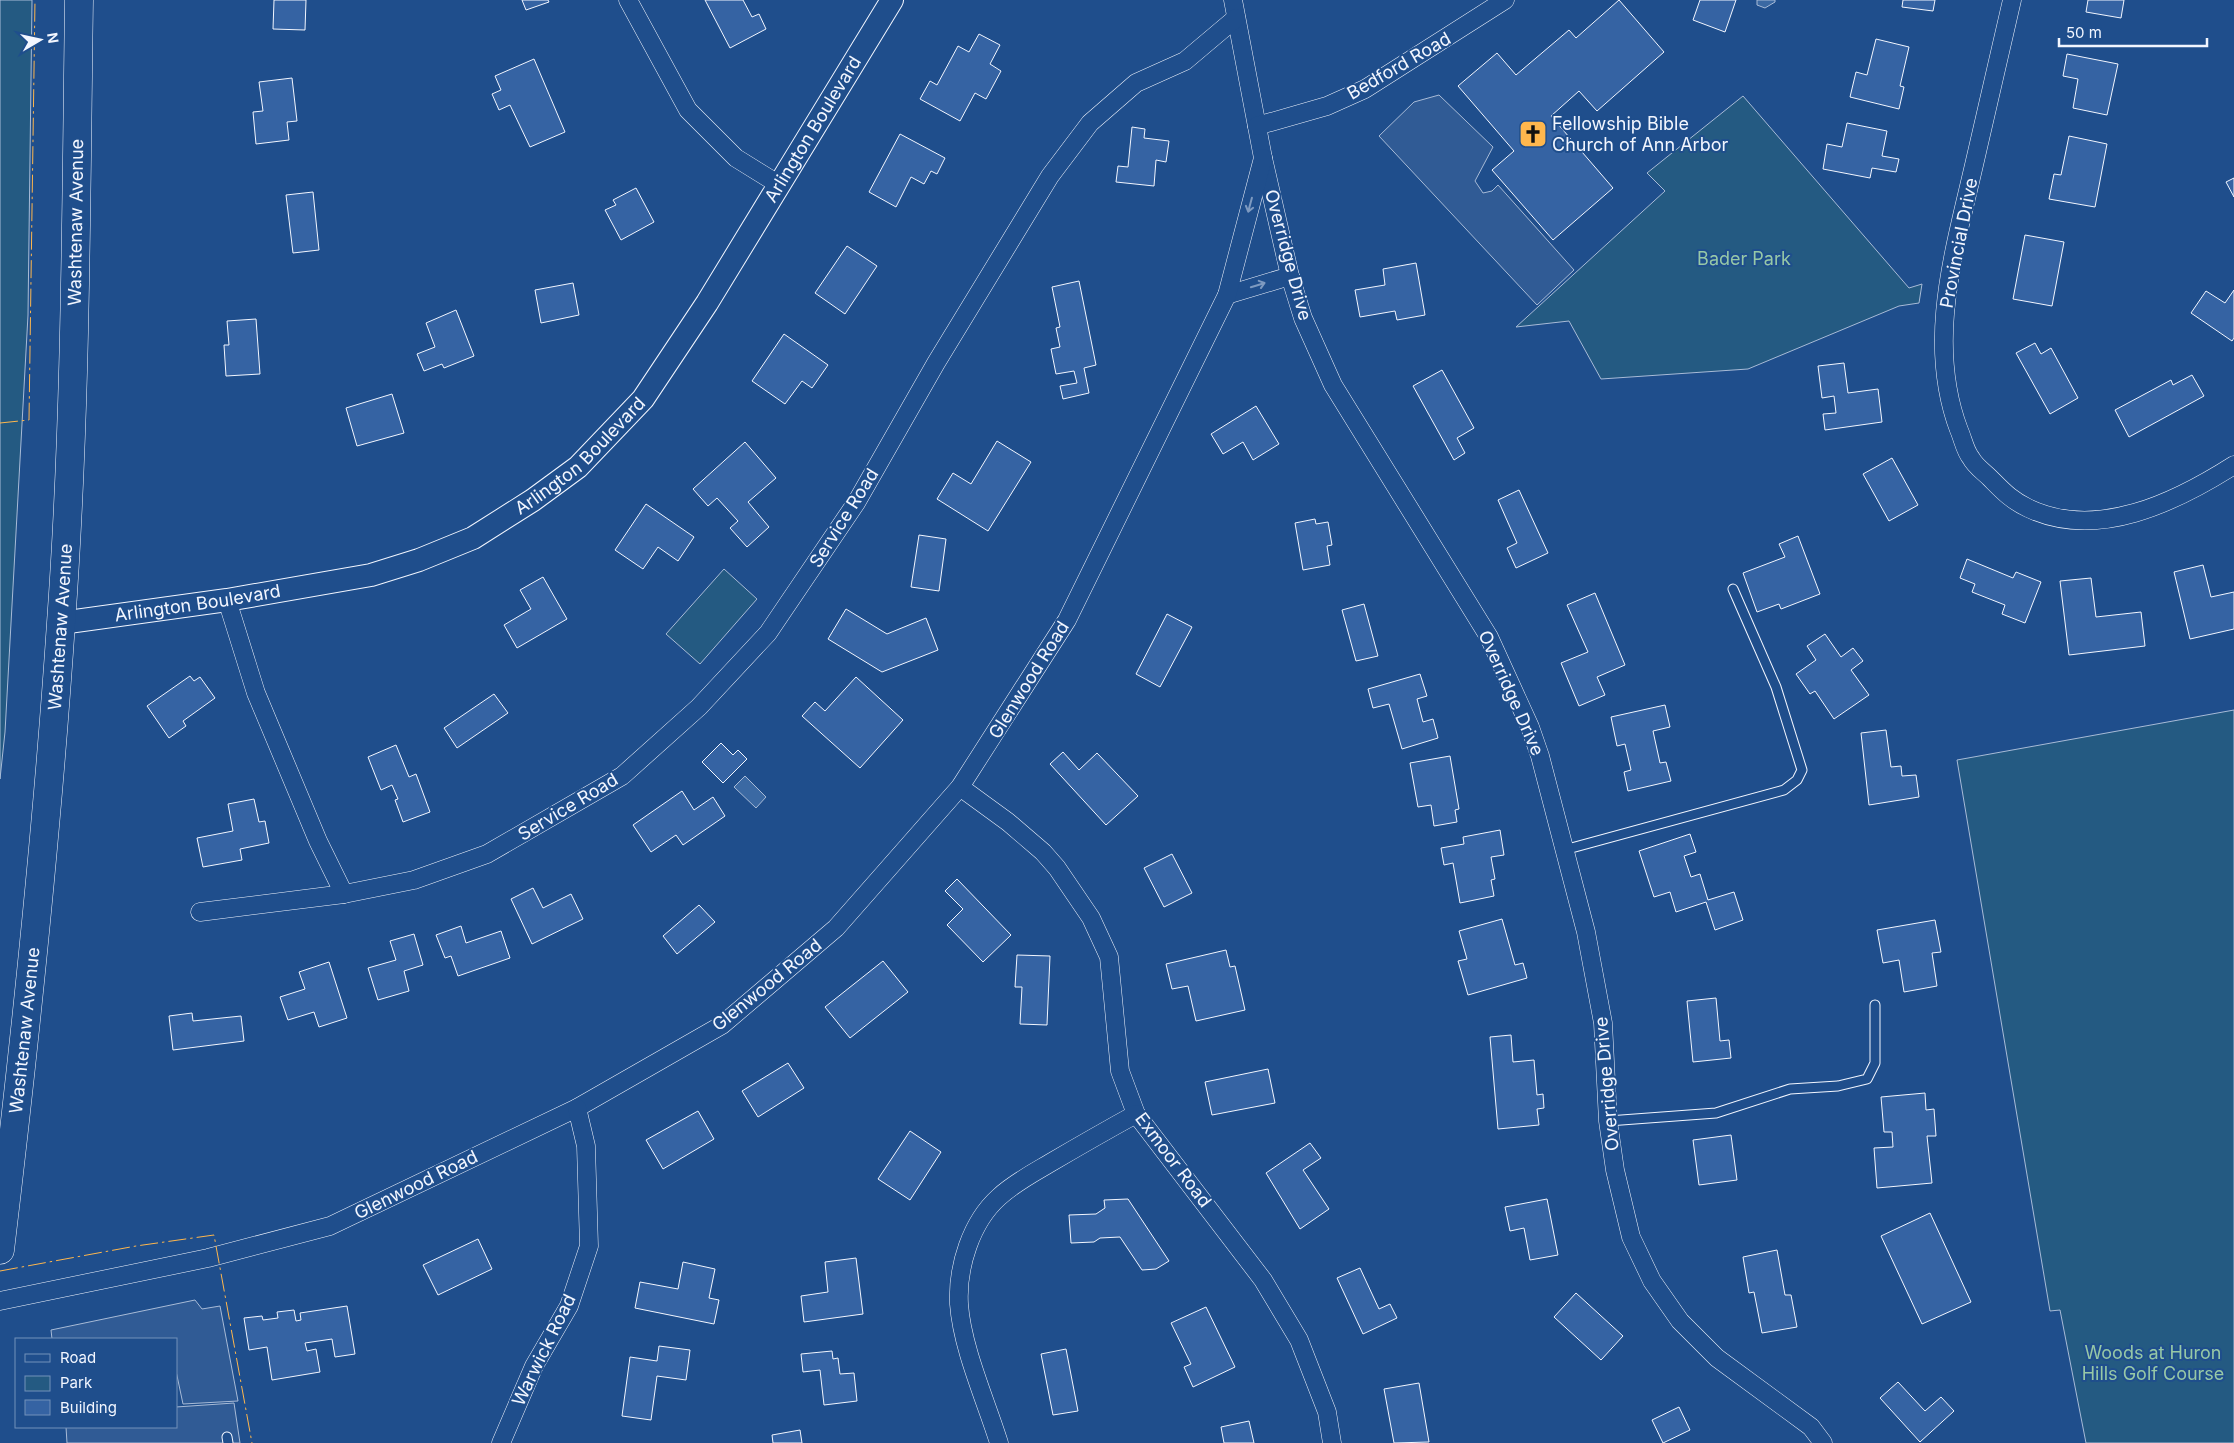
<svg xmlns="http://www.w3.org/2000/svg" width="2234" height="1443" font-family="Inter,sans-serif">
<rect width="100%" height="100%" fill="#1f4e8c"/>
<!-- green -->
<g fill="#245a82" stroke="#a8bbd7">
<polygon points="0,0 32,0 28,315 5,732 0,779"/>
<polygon points="1743,96 1909,288 1922,284 1919,303 1899,306 1748,369 1601,379 1569,321 1516,327 1665,191 1647,173"/>
<polygon points="724,569 757,599 700,664 666,634"/>
<polygon points="2234,710 2234,1443 2086,1443 2060,1310 2050,1311 1957,760"/>
</g>
<!-- parking -->
<g fill="#305b95" stroke="#a8bbd7">
<polygon points="1439,95 1493,147 1475,181 1483,193 1492,191 1498,185 1574,270 1537,305 1379,136 1414,102"/>
<polygon points="195,1300 202,1309 220,1306 238,1401 183,1404 176,1371 176,1339 52,1339 51,1330"/>
<polygon points="234,1403 240,1443 67,1443 66,1427 176,1427 176,1407"/>
</g>
<!-- water -->
<g fill="#3b69a3" stroke="#a8bbd7">
<polygon points="1757,0 1775,0 1775,2 1765,8 1757,5"/>
<polygon points="745,776 766,797 756,808 734,787"/>
</g>
<!-- building -->
<g fill="#3563a3" stroke="#f2f6ff">
<polygon points="274,0 306,0 305,30 273,29"/>
<polygon points="522,0 548,0 549,2 526,10"/>
<polygon points="705,0 743,0 752,17 759,14 766,29 730,48"/>
<polygon points="1619,0 1664,52 1597,111 1579,91 1551,116 1613,188 1553,240 1492,170 1514,151 1458,86 1497,53 1516,75 1569,30 1576,38"/>
<polygon points="1700,0 1736,0 1725,32 1693,20"/>
<polygon points="1903,0 1935,0 1933,11 1902,7"/>
<polygon points="2088,0 2124,0 2121,18 2086,12"/>
<polygon points="979,34 1000,45 990,64 1001,71 986,99 975,93 960,121 920,99 930,81 937,85 958,46 969,52"/>
<polygon points="1876,39 1909,47 1900,86 1904,87 1899,109 1850,97 1856,72 1867,75"/>
<polygon points="2067,54 2118,64 2107,115 2073,108 2078,79 2063,76"/>
<polygon points="534,59 565,132 530,147 510,105 499,110 492,94 501,90 495,76"/>
<polygon points="292,78 297,121 287,122 289,140 256,144 253,112 263,111 259,82"/>
<polygon points="1847,123 1887,131 1882,156 1899,159 1896,172 1872,168 1870,178 1823,169 1827,144 1842,147"/>
<polygon points="1132,127 1145,129 1144,138 1169,141 1166,162 1156,160 1154,186 1116,182 1118,166 1128,167"/>
<polygon points="900,134 945,158 937,174 931,171 924,184 911,177 896,207 869,192"/>
<polygon points="2069,136 2107,144 2095,207 2049,199 2054,174 2061,175"/>
<polygon points="2234,178 2234,197 2226,182"/>
<polygon points="636,188 654,222 621,240 605,210 616,205 613,200"/>
<polygon points="313,192 319,250 293,253 286,195"/>
<polygon points="2025,235 2064,242 2052,306 2013,299"/>
<polygon points="847,246 877,266 845,314 815,293"/>
<polygon points="1416,263 1425,315 1397,320 1395,311 1360,317 1355,290 1385,285 1383,269"/>
<polygon points="1079,281 1096,365 1084,368 1089,393 1063,399 1060,386 1077,383 1074,371 1056,374 1051,349 1060,347 1056,328 1060,327 1052,287"/>
<polygon points="573,283 579,315 541,323 535,290"/>
<polygon points="2234,290 2234,338 2232,341 2191,313 2206,291 2225,303"/>
<polygon points="456,310 474,356 444,368 442,364 424,371 417,354 435,347 426,323"/>
<polygon points="256,319 260,374 226,376 224,345 229,345 227,321"/>
<polygon points="784,334 828,365 812,388 802,381 785,404 752,381"/>
<polygon points="2035,343 2041,354 2051,348 2078,398 2050,414 2016,353"/>
<polygon points="1844,363 1848,393 1878,389 1882,422 1825,430 1823,414 1836,413 1834,396 1822,398 1818,366"/>
<polygon points="1442,370 1474,428 1457,438 1465,453 1454,460 1413,386"/>
<polygon points="2192,375 2204,396 2129,437 2115,410 2171,380 2173,385"/>
<polygon points="392,394 404,433 357,446 346,408"/>
<polygon points="1256,406 1279,444 1253,460 1243,442 1223,454 1211,434"/>
<polygon points="997,441 1031,462 988,531 937,499 953,473 971,484"/>
<polygon points="745,442 776,478 748,502 769,527 747,547 730,528 738,521 717,498 708,506 693,489"/>
<polygon points="1892,458 1918,505 1889,521 1863,474"/>
<polygon points="1519,490 1548,553 1516,568 1507,548 1517,543 1498,500"/>
<polygon points="646,504 694,537 678,561 658,547 643,569 615,550"/>
<polygon points="1315,519 1316,524 1328,522 1332,545 1327,546 1330,565 1303,570 1295,523"/>
<polygon points="919,535 946,539 939,591 911,587"/>
<polygon points="1798,536 1820,594 1781,609 1779,604 1757,612 1743,573 1785,557 1779,544"/>
<polygon points="1967,559 2013,578 2016,572 2041,582 2025,623 2002,614 2005,605 1972,592 1975,584 1960,578"/>
<polygon points="2203,565 2211,597 2234,592 2234,629 2190,639 2174,572"/>
<polygon points="543,577 567,619 517,648 504,625 531,609 520,590"/>
<polygon points="2091,578 2096,617 2141,612 2145,646 2069,655 2060,581"/>
<polygon points="1595,593 1625,665 1597,677 1605,695 1579,706 1561,663 1588,652 1567,605"/>
<polygon points="1364,604 1378,656 1356,661 1342,610"/>
<polygon points="846,609 887,634 926,618 938,650 882,672 828,639"/>
<polygon points="1167,614 1192,627 1160,687 1136,674"/>
<polygon points="1825,634 1841,657 1853,648 1863,661 1851,670 1869,695 1834,719 1815,691 1810,694 1796,674 1816,660 1807,646"/>
<polygon points="1420,674 1427,696 1417,699 1423,722 1433,719 1438,738 1402,749 1389,704 1373,708 1368,689"/>
<polygon points="190,676 194,681 200,677 215,698 183,721 186,726 169,738 147,706"/>
<polygon points="856,677 903,720 860,768 802,716 815,702 825,711"/>
<polygon points="494,694 508,713 457,748 444,728"/>
<polygon points="1665,705 1670,727 1653,731 1660,763 1666,762 1671,781 1628,791 1624,772 1631,770 1625,744 1617,746 1611,717"/>
<polygon points="1886,730 1891,767 1901,766 1902,776 1916,775 1919,797 1869,805 1861,733"/>
<polygon points="721,743 733,755 738,750 747,759 723,783 702,762"/>
<polygon points="396,745 409,777 416,774 430,812 403,822 395,800 398,799 392,785 381,790 368,757"/>
<polygon points="1063,752 1079,770 1097,753 1138,796 1106,825 1050,764"/>
<polygon points="1450,756 1459,809 1455,810 1457,822 1434,826 1431,805 1418,807 1410,763"/>
<polygon points="682,791 694,810 713,797 725,816 683,845 676,835 651,852 633,825"/>
<polygon points="254,799 259,822 265,821 269,843 240,849 242,860 203,867 197,838 233,831 228,804"/>
<polygon points="1500,830 1504,855 1491,857 1495,879 1491,880 1494,896 1460,903 1453,863 1444,865 1441,848 1464,844 1463,837"/>
<polygon points="1690,834 1696,852 1684,856 1691,877 1700,874 1708,900 1734,892 1743,920 1715,930 1706,902 1676,912 1670,892 1654,897 1639,851"/>
<polygon points="1172,854 1192,893 1164,907 1144,868"/>
<polygon points="957,879 1011,935 983,962 947,925 963,909 945,891"/>
<polygon points="533,888 543,908 571,894 583,919 532,944 511,899"/>
<polygon points="699,905 715,922 677,954 663,936"/>
<polygon points="1502,919 1515,965 1523,963 1527,978 1468,995 1458,961 1467,959 1459,931"/>
<polygon points="1935,920 1941,952 1932,953 1937,986 1904,992 1899,960 1883,963 1877,930"/>
<polygon points="461,926 466,943 501,931 510,958 458,976 451,956 445,958 436,935"/>
<polygon points="414,934 423,965 404,971 409,991 378,1000 368,968 396,960 390,941"/>
<polygon points="1226,950 1230,967 1235,966 1245,1010 1196,1021 1188,986 1172,989 1166,964"/>
<polygon points="1017,955 1050,956 1047,1025 1020,1024 1022,987 1015,987"/>
<polygon points="883,961 908,992 850,1038 825,1007"/>
<polygon points="329,962 347,1018 319,1027 314,1012 288,1020 280,997 305,989 299,972"/>
<polygon points="1716,998 1720,1041 1729,1040 1731,1058 1693,1062 1687,1001"/>
<polygon points="192,1013 193,1021 241,1016 244,1041 173,1050 169,1016"/>
<polygon points="1511,1035 1513,1062 1534,1060 1537,1095 1543,1094 1544,1108 1537,1109 1539,1125 1498,1129 1490,1037"/>
<polygon points="788,1063 804,1088 758,1117 742,1091"/>
<polygon points="1268,1069 1275,1103 1212,1115 1205,1082"/>
<polygon points="1925,1093 1926,1110 1934,1109 1936,1136 1927,1136 1932,1183 1877,1188 1874,1148 1893,1147 1892,1132 1884,1132 1881,1097"/>
<polygon points="698,1111 714,1139 663,1169 646,1140"/>
<polygon points="910,1131 941,1152 910,1200 878,1179"/>
<polygon points="1731,1135 1737,1180 1699,1185 1693,1140"/>
<polygon points="1310,1143 1321,1158 1303,1170 1329,1209 1300,1229 1266,1173"/>
<polygon points="1128,1199 1169,1261 1156,1269 1142,1270 1120,1237 1100,1238 1094,1242 1071,1243 1069,1215 1096,1214 1105,1208 1104,1200"/>
<polygon points="1547,1199 1558,1255 1530,1260 1524,1228 1510,1231 1505,1207"/>
<polygon points="1930,1213 1971,1302 1922,1324 1881,1236"/>
<polygon points="478,1239 492,1269 438,1295 423,1265"/>
<polygon points="1777,1250 1785,1295 1791,1295 1797,1327 1762,1333 1754,1292 1749,1293 1743,1257"/>
<polygon points="856,1258 863,1314 804,1322 801,1296 828,1292 825,1262"/>
<polygon points="683,1262 715,1269 709,1298 719,1300 714,1324 635,1308 640,1282 678,1289"/>
<polygon points="1360,1268 1379,1309 1390,1304 1397,1318 1363,1334 1337,1278"/>
<polygon points="1576,1293 1623,1336 1601,1360 1554,1317"/>
<polygon points="347,1306 355,1354 335,1357 332,1339 305,1343 307,1351 316,1349 320,1372 272,1380 267,1347 249,1350 244,1318 262,1316 263,1320 278,1318 277,1312 294,1310 296,1321 301,1320 300,1313"/>
<polygon points="1206,1307 1235,1367 1193,1387 1184,1367 1191,1364 1171,1323"/>
<polygon points="659,1346 690,1350 686,1380 657,1376 651,1420 622,1416 630,1357 657,1361"/>
<polygon points="1066,1349 1078,1411 1053,1415 1041,1354"/>
<polygon points="832,1351 833,1359 838,1358 840,1374 854,1373 857,1401 824,1405 820,1370 803,1372 801,1354"/>
<polygon points="1898,1382 1925,1411 1941,1397 1954,1411 1920,1442 1880,1398"/>
<polygon points="1419,1383 1429,1442 1394,1443 1384,1389"/>
<polygon points="1679,1407 1690,1430 1663,1443 1652,1420"/>
<polygon points="1249,1421 1254,1443 1224,1443 1221,1427"/>
<polygon points="800,1430 802,1443 773,1443 772,1435"/>
</g>
<g fill="none" stroke-linecap="round" stroke-linejoin="round">
<defs>
<g id="service">
<polyline points="1564,850 1784,790 1797,780 1802,770 1776,687 1733,589"/>
<polyline points="1608,1121 1716,1113 1790,1089 1838,1086 1867,1079 1875,1063 1875,1005"/>
<polyline points="227,1437 228,1443"/>
</g>
<g id="minor">
<polyline points="628,0 688,110 736,158 778,184"/>
<polyline points="1233,0 1263,158 1290,276 1303,318 1333,385 1489,637 1530,727 1540,756 1586,932 1603,1023 1608,1121 1615,1170 1631,1237 1652,1281 1680,1321 1717,1358 1811,1427 1823,1443"/>
<path d="M 2012,0 C 1999,55 1987,110 1974,165 C 1954,252 1926,343 1959,430 C 1963,439 1965,451 1971,458 C 1975,466 1984,472 1990,478 C 2003,491 2011,500 2028,508 C 2097,541 2176,502 2234,465"/>
<polyline points="1257,126 1327,106 1365,89 1505,0"/>
<polyline points="1227,295 1290,276"/>
<polyline points="227,600 256,693 318,841 344,894"/>
<polyline points="960,787 1008,822 1043,852 1057,868 1091,918 1109,957 1120,1071 1136,1114 1263,1280 1299,1340 1327,1412 1332,1443"/>
<polyline points="200,912 344,894 414,880 487,854 622,776 699,707 768,633 856,503 936,363 1050,176 1090,123 1136,83 1185,61 1236,18"/>
<polyline points="0,1301 208,1258 330,1226 577,1108 722,1025 836,928 960,787 1067,620 1227,295 1263,158"/>
<polyline points="501,1443 534,1366 569,1306 589,1246 586,1146 577,1108"/>
<path d="M 999,1443 C 986,1401 962,1348 959,1304 C 957,1267 971,1222 999,1197 C 1014,1183 1033,1173 1050,1163 C 1079,1146 1107,1130 1136,1114"/>
</g>
<g id="tertiary">
<path id="s1" d="M 61,623 L 227,600 L 371,575 L 419,560 L 473,538 L 533,500 L 578,467 L 643,399 L 707,303 L 892,0"/>
</g>
<g id="primary">
<path id="s2" d="M 0,1250 C 25,1042 47,833 61,623 C 76,416 76,208 79,0"/>
</g>
</defs>
<!-- service casing -->
<use href="#service" stroke="#f2f6ff" stroke-width="11"/>
<!-- minor casing -->
<use href="#minor" stroke="#f2f6ff" stroke-width="19"/>
<!-- tertiary casing -->
<use href="#tertiary" stroke="#f2f6ff" stroke-width="24"/>
<!-- primary casing -->
<use href="#primary" stroke="#f2f6ff" stroke-width="29"/>
<!-- service -->
<use href="#service" stroke="#1f4e8c" stroke-width="9"/>
<!-- minor -->
<use href="#minor" stroke="#1f4e8c" stroke-width="18"/>
<!-- tertiary -->
<use href="#tertiary" stroke="#1f4e8c" stroke-width="22"/>
<!-- primary -->
<use href="#primary" stroke="#1f4e8c" stroke-width="28"/>
<!-- power -->
<g stroke="#ffb74d" stroke-width="1" stroke-dasharray="18 4 2.5 4" stroke-linecap="butt">
<polyline points="0,423 29,420 35,0"/>
<polyline points="0,1271 136,1246 214,1235 252,1443"/>
</g>
</g>
<!-- one-way arrows -->
<defs><path id="oneway-shaft" d="M-6 0H5M1.5-3L5.5 0L1.5 3" fill="none" stroke-width="1.6" stroke-linecap="round" stroke-linejoin="round" transform="scale(1.25)"/></defs>
<g stroke="#7e9ac0">
<use href="#oneway-shaft" transform="translate(1250 205) rotate(105)"/>
<use href="#oneway-shaft" transform="translate(1258 285) rotate(-17)"/>
</g>
<!-- icons -->
<defs>
<symbol id="church-square" viewBox="-11 -11 22 22"><rect x="-9" y="-9" width="18" height="18" rx="4" fill="#ffb74d" stroke="#1f4e8c"/><path d="M-1.2-6h2.4v3.5h3.3v2.4h-3.3V6h-2.4V-.1h-3.3v-2.4h3.3Z" fill="#111"/></symbol>
</defs>
<g fill-rule="evenodd">
<use href="#church-square" x="1517" y="118" width="32" height="32"/>
</g>
<g text-anchor="middle" stroke-width="4" stroke-linejoin="round" paint-order="stroke">
<!-- street labels -->
<g font-size="18" fill="#f2f6ff" stroke="#1f4e8c">
<text transform="translate(1399 66) rotate(-30)" y="6">Bedford Road</text>
<text dy="6" stroke="none"><textPath href="#s1" startOffset="962">Arlington Boulevard</textPath></text>
<text dy="6" stroke="none"><textPath href="#s2" startOffset="1031">Washtenaw Avenue</textPath></text>
<text transform="translate(1959 243) rotate(-79)" y="6">Provincial Drive</text>
<text transform="translate(1288 255) rotate(75)" y="6">Overridge Drive</text>
<text dy="6" stroke="none"><textPath href="#s1" startOffset="558">Arlington Boulevard</textPath></text>
<text transform="translate(844 518) rotate(-58)" y="6">Service Road</text>
<text dy="6" stroke="none"><textPath href="#s1" startOffset="138">Arlington Boulevard</textPath></text>
<text dy="6" stroke="none"><textPath href="#s2" startOffset="626">Washtenaw Avenue</textPath></text>
<text transform="translate(1029 680) rotate(-58)" y="6">Glenwood Road</text>
<text transform="translate(1511 693) rotate(66)" y="6">Overridge Drive</text>
<text transform="translate(568 807) rotate(-31)" y="6">Service Road</text>
<text transform="translate(767 985) rotate(-39)" y="6">Glenwood Road</text>
<text dy="6" stroke="none"><textPath href="#s2" startOffset="221">Washtenaw Avenue</textPath></text>
<text transform="translate(1607 1084) rotate(-95)" y="6">Overridge Drive</text>
<text transform="translate(1173 1160) rotate(53)" y="6">Exmoor Road</text>
<text transform="translate(416 1185) rotate(-26)" y="6">Glenwood Road</text>
<text transform="translate(544 1350) rotate(-64)" y="6">Warwick Road</text>
</g>
<!-- poi labels -->
<g font-size="18" fill="#f2f6ff" stroke="#1f4e8c" text-anchor="start">
<text x="1552" y="130">Fellowship Bible<tspan x="1552" dy="21">Church of Ann Arbor</tspan></text>
</g>
<!-- park labels -->
<g font-size="18" fill="#97c8a6" stroke="#1f4e8c">
<text x="1744" y="265">Bader Park</text>
<text x="2153" y="1359">Woods at Huron<tspan x="2153" dy="21">Hills Golf Course</tspan></text>
</g>
</g>
<!-- legend -->
<rect x="15" y="1338" width="162" height="90" fill="#1f4e8c" stroke="#7391ba"/>
<rect x="25" y="1354" width="25" height="8" fill="#1f4e8c" stroke="#7391ba"/>
<text x="60" y="1363" font-size="15" fill="#f2f6ff">Road</text>
<rect x="25" y="1376" width="25" height="15" fill="#245a82" stroke="#7391ba"/>
<text x="60" y="1388" font-size="15" fill="#f2f6ff">Park</text>
<rect x="25" y="1400" width="25" height="15" fill="#3563a3" stroke="#7391ba"/>
<text x="60" y="1413" font-size="15" fill="#f2f6ff">Building</text>
<!-- north arrow -->
<g transform="translate(40 40) rotate(81)" stroke="#1f4e8c" stroke-width="4" paint-order="stroke">
<path d="M0-4L9 19L0 12L-9 19Z" fill="#f2f6ff"/>
<text y="-8" font-size="14" font-weight="bold" text-anchor="middle" fill="#f2f6ff">N</text>
</g>
<!-- scale -->
<path d="M2059 38v8h148v-8" fill="none" stroke="#f2f6ff" stroke-width="2.5"/>
<text x="2066" y="38" font-size="15" fill="#f2f6ff" stroke="#1f4e8c" stroke-width="4" paint-order="stroke">50 m</text>
</svg>
